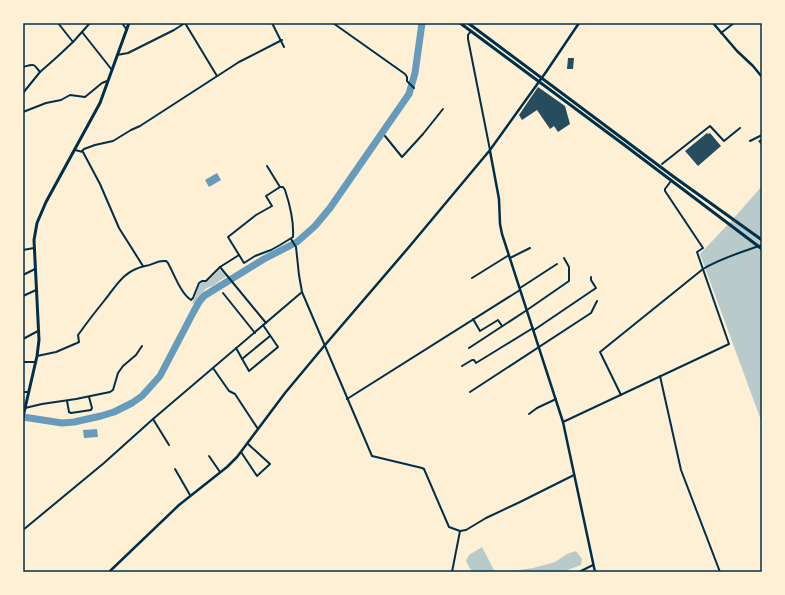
<svg xmlns="http://www.w3.org/2000/svg" width="785" height="595" font-family="Raleway,sans-serif">
<rect width="100%" height="100%" fill="#fdf0d5"/>
<!-- green -->
<g fill="#b9caca">
<polygon points="762,186 762,423 700,254 734,218"/>
<polygon points="219,270 220,270 226,276 213,286 209,287 205,289 205,290 202,293 194,304 192,303 195,297 199,285 202,282 207,282"/>
<polygon points="482,547 495,572 472,572 466,561 469,555"/>
<polygon points="576,551 582,559 581,565 562,572 507,572 533,568 555,562 567,554"/>
</g>
<!-- water -->
<g fill="#669bbc">
<polygon points="217,173 221,180 209,187 205,180"/>
<polygon points="97,429 98,437 84,438 83,430"/>
</g>
<g fill="none" stroke-linecap="round" stroke-linejoin="round">
<!-- river -->
<polyline stroke="#669bbc" stroke-width="7" points="23,417 62,423 74,422 101,416 114,412 132,403 142,396 160,376 194,311 199,302 204,296 212,291 264,259 297,242 315,226 330,208 409,94 415,73 422,23"/>
</g>
<!-- building -->
<g fill="#264d5e">
<polygon points="568,58 574,58 573,69 567,69"/>
<polygon points="538,87 565,106 570,124 558,132 554,126 550,129 537,110 522,120 519,115"/>
<polygon points="707,133 708,134 710,133 721,146 698,166 685,151"/>
<polygon points="762,138 762,146 758,141"/>
</g>
<g fill="none" stroke-linecap="round" stroke-linejoin="round">
<!-- minor -->
<g stroke="#003049" stroke-width="2">
<polyline points="58,23 73,42"/>
<polyline points="122,23 127,30"/>
<polyline points="185,23 217,76"/>
<polyline points="272,23 284,47"/>
<polyline points="333,23 405,74 407,77 407,81 414,88"/>
<polyline points="471,31 468,35 468,39 490,150"/>
<polyline points="82,32 112,70"/>
<polyline points="721,33 734,23"/>
<polyline points="117,55 128,53 174,30 185,23"/>
<path d="M 23,67 C 34,64 33,63 40,72"/>
<polyline points="23,93 40,72 57,57 73,42 90,23"/>
<polyline points="23,112 46,103 61,100 70,95 85,97 102,83 107,81"/>
<polyline points="385,136 402,157 423,134 443,109"/>
<polyline points="750,141 762,135"/>
<polyline points="75,150 83,152 100,184 119,228 143,266"/>
<polyline points="82,151 84,149 95,145 113,141 131,130 140,126 239,62 282,40"/>
<polyline points="662,164 710,126 724,141 740,128"/>
<path d="M 267,166 L 280,187 L 283,187 L 285,190 C 290,205 294,221 293,237 L 280,245 L 271,250 L 255,256 L 244,263 L 228,237 L 256,215 L 272,206 L 266,196 L 280,187"/>
<polyline points="291,239 296,247 299,275 302,292 372,456 422,468 424,469 449,527 460,531 466,530 486,518 520,502 574,475"/>
<polyline points="23,250 34,248"/>
<polyline points="510,258 530,248"/>
<polyline points="220,267 266,323"/>
<polyline points="23,275 35,269"/>
<polyline points="472,278 509,255"/>
<polyline points="520,288 557,264"/>
<polyline points="223,293 255,333"/>
<polyline points="23,296 36,290"/>
<polyline points="473,319 480,331 498,320 502,326"/>
<polyline points="534,330 596,288 591,280 591,277"/>
<polyline points="23,339 38,331"/>
<polyline points="236,348 249,371 278,347 263,325"/>
<polyline points="469,348 527,310 569,281 569,267 564,258"/>
<path d="M 37,356 L 56,352 L 77,343 L 79,342 L 78,335 L 81,331 C 88,321 96,311 104,301 C 117,285 123,271 145,266 C 154,265 156,260 166,261 L 168,263 C 174,274 181,294 191,300 L 193,298 L 199,283 L 202,281 L 206,281 L 220,267 L 239,255"/>
<polyline points="242,359 270,336"/>
<polyline points="23,362 35,362"/>
<polyline points="462,366 472,360 474,360 476,363 502,347 533,328"/>
<polyline points="213,368 229,391 235,394 258,429"/>
<polyline points="660,376 681,470 720,572"/>
<polyline points="23,392 29,392"/>
<polyline points="470,392 591,313 597,301"/>
<path d="M 621,395 L 600,352 L 703,269 C 721,258 742,252 762,245"/>
<polyline points="347,399 520,290"/>
<polyline points="67,401 69,412 71,413 91,410 92,408 89,397"/>
<polyline points="25,408 42,404 76,399 110,392 113,390 118,373 123,366 136,355 142,346"/>
<polyline points="529,414 537,408 556,399"/>
<polyline points="153,419 169,445"/>
<polyline points="563,422 729,344 697,252 703,248 665,191 665,189 671,181"/>
<polyline points="241,452 257,476 270,464 248,444"/>
<polyline points="209,456 220,472"/>
<polyline points="175,469 190,495"/>
<polyline points="23,530 104,463 153,419 302,292"/>
<polyline points="452,572 460,531"/>
<polyline points="579,572 593,565"/>
</g>
<!-- tertiary -->
<g stroke="#003049" stroke-width="2.5">
<polyline points="713,23 737,51 753,66 762,77"/>
<polyline points="490,151 499,199 500,224 502,234 563,422 595,572"/>
<polyline points="109,572 179,505 227,467 237,457 285,393 325,345 409,247 490,150 546,72 579,23"/>
</g>
<!-- secondary -->
<g stroke="#003049" stroke-width="3">
<polyline points="460,23 623,144 762,249"/>
<polyline points="468,23 674,177 762,240"/>
</g>
<!-- primary -->
<polyline stroke="#003049" stroke-width="3" points="23,417 37,356 39,340 34,240 37,223 46,202 100,103 129,23"/>
</g>
<!-- border -->
<rect width="785" height="595" fill="none" stroke="#fdf0d5" stroke-width="48"/>
<rect x="24" y="24" width="737" height="547" fill="none" stroke="#003049" stroke-width="1.5"/>
</svg>
